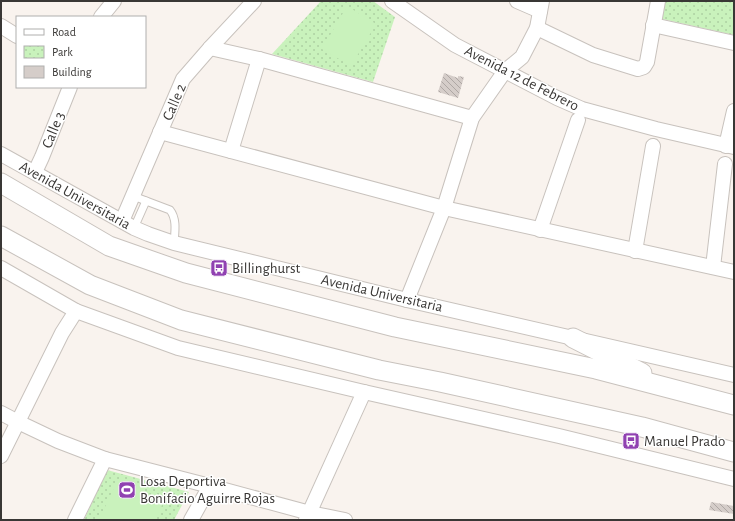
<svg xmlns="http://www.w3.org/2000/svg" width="735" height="521" font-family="'Alegreya Sans',sans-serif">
<defs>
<pattern id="park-dots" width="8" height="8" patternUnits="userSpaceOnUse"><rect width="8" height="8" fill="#c9f2bc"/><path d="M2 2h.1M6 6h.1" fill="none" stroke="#add0a2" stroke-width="1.8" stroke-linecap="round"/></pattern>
<pattern id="building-back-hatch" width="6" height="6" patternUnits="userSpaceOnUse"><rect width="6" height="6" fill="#d5cdc9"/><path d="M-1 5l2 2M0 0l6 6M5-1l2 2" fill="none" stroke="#aea7a4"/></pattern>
</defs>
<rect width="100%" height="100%" fill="#f9f3ee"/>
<!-- park -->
<g fill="url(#park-dots)">
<polygon points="321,1 373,1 395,17 373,82 272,54"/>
<polygon points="662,1 734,1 734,35 658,18"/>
<polygon points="107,470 189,492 174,520 84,520"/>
</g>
<!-- garden -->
<g fill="#c9f2bc">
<polygon points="347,6 376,24 351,66 322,49"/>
<polygon points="118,479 164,501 155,520 99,520"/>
</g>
<!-- building -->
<g fill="url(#building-back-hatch)">
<polygon points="444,73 458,78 458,76 464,77 458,98 438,92"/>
<polygon points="711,502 734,506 734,514 709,510"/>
</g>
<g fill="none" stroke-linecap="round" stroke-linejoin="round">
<defs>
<g id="lane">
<path d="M 133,196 L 170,210 C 177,219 175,231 174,243"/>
<polyline points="134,228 146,201"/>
</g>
<g id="street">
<polyline points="392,1 455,45 557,98 582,109 656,129 734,147"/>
<polyline points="517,1 540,11"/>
<polyline points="101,17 114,1"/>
<polyline points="653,25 734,43"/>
<polyline points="1,26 17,36"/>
<polyline points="537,28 593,55 638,69 644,67 647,62 658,1"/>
<polyline points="210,48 259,59 472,118"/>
<polyline points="160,132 444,208 734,272"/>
<polyline points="726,146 734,111"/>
<polyline points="231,151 259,59"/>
<polyline points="1,154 134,228 148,234 174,243 407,300 734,375"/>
<polyline points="35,172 42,157 70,87"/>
<polyline points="122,221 183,79 210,48 254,1"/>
<polyline points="540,230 578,120"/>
<polyline points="635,251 653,146"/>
<polyline points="713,267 725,164"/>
<polyline points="1,268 76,311 178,348 364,392 559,436 734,479"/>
<polyline points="407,300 444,208 472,118 505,71 522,57 537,28 542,1"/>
<polyline points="1,413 18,422 58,441 105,459 210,486 310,513 345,520"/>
<polyline points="1,456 62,333 76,311"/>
<polyline points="75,520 105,459"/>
<polyline points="191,520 210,486"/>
<polyline points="306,520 364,392"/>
</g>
<g id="secondary">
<polyline points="1,183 109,246 186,273 395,327 596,369 734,405"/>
<polyline points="1,236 90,285 181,320 379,370 440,382 642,427 734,452"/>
<polyline points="573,338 642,373"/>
</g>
</defs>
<!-- lane casing -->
<use href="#lane" stroke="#c8c2bd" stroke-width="9"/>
<!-- street casing -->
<use href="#street" stroke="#c8c2bd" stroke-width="16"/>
<!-- secondary casing -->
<use href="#secondary" stroke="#c8c2bd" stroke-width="21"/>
<!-- lane -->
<use href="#lane" stroke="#fff" stroke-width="7"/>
<!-- street -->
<use href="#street" stroke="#fff" stroke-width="14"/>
<!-- secondary -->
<use href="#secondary" stroke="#fff" stroke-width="19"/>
</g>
<!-- icons -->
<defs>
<symbol id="bus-square" viewBox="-11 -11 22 22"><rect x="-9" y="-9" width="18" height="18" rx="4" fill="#9041b1" stroke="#fff"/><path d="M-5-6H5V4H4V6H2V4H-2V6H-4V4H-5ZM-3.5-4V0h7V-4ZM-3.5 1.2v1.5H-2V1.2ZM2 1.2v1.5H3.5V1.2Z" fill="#fff"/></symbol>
<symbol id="stadium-square" viewBox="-11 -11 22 22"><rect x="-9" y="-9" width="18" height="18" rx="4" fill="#9041b1" stroke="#fff"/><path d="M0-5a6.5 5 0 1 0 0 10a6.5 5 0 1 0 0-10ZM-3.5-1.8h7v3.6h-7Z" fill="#fff"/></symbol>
</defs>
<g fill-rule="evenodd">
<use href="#bus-square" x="209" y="258" width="20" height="20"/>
<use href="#bus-square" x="621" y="431" width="20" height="20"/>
<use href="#stadium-square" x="117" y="480" width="20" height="20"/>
</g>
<g text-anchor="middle" stroke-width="3" stroke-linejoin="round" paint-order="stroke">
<!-- street labels -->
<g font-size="15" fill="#393735" stroke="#fff">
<text transform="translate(522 78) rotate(27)" y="5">Avenida 12 de Febrero</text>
<text transform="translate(174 102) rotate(-67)" y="5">Calle 2</text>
<text transform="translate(53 130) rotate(-68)" y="5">Calle 3</text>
<text transform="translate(75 195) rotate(29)" y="5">Avenida Universitaria</text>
<text transform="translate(382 293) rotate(13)" y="5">Avenida Universitaria</text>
</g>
<!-- poi labels -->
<g font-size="15" fill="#393735" stroke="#fff" text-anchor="start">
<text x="232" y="273">Billinghurst</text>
<text x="644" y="446">Manuel Prado</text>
<text x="140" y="486">Losa Deportiva<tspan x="140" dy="17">Bonifacio Aguirre Rojas</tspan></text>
</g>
</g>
<!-- border -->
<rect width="735" height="521" fill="none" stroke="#393735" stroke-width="4"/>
<!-- legend -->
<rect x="16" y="16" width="130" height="72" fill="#ffffff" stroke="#b0afae"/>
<rect x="24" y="29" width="20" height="6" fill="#ffffff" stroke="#b0afae"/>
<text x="52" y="36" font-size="12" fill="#393735">Road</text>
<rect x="24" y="46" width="20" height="12" fill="url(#park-dots)" stroke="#b0afae"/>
<text x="52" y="56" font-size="12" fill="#393735">Park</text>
<rect x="24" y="66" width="20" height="12" fill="#d5cdc9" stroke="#b0afae"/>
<text x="52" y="76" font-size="12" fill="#393735">Building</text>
</svg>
